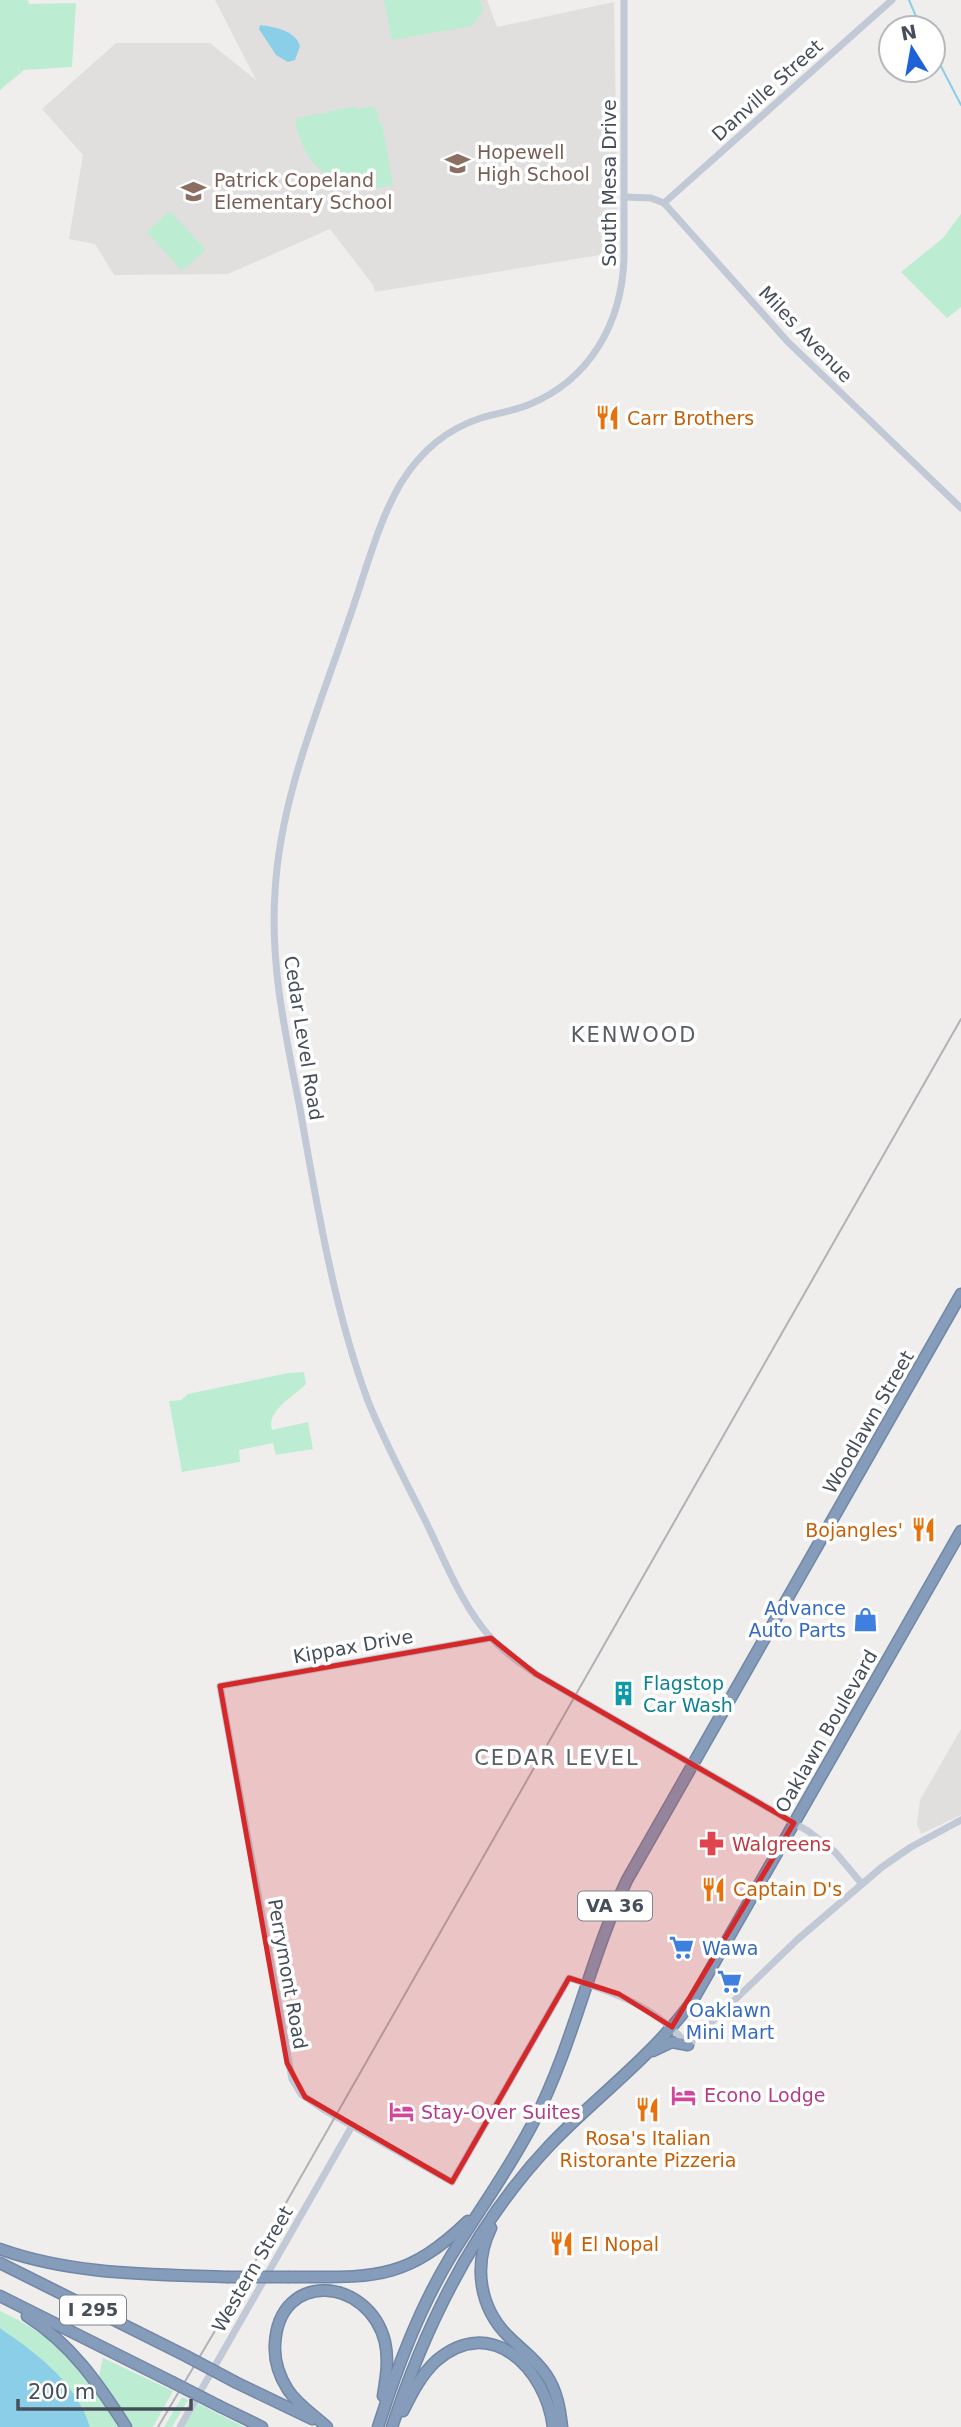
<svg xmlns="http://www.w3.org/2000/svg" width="961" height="2427" font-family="'DejaVu Sans',sans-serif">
<rect width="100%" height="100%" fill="#f0eded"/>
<!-- education -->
<g fill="#e1dede">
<polygon points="215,0 487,0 497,27 614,2 618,252 375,292 373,285 330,229 228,274 114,275 95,244 69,239 83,155 42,109 116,43 210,43 256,80"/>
<polygon points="961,1729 961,1815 921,1834 917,1824 920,1800"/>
</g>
<!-- green -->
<g fill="#bcedd2">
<polygon points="0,0 28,0 29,4 76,3 72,67 24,70 0,90"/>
<polygon points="384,0 480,0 483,11 472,26 392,40"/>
<path d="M 356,106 L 357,109 L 371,106 L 377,110 L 379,123 L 382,123 L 393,185 C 342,198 303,170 295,119 Z"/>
<polygon points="170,211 206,250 182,271 147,232"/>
<polygon points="961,214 961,307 947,318 901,272 943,238"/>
<path d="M 304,1372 L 306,1384 C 293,1397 266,1411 272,1430 L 308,1422 L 313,1449 L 276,1455 L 273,1443 L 239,1450 L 240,1462 L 182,1472 L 169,1401 L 181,1400 L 188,1394 L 288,1373 Z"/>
<path d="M 0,2311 C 34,2327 62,2346 86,2376 C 99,2391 107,2411 118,2427 L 90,2427 C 73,2381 38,2355 0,2328 Z"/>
<polygon points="103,2358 173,2391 153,2427 131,2427 99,2376"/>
<polygon points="182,2397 188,2400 172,2427 164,2427"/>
<polygon points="197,2403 244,2427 183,2427"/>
</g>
<!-- water -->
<g fill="#8acee8">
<path d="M 260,25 C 274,27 295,30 300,46 L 295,60 L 288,62 L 276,55 L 259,29 Z"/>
<path d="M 0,2328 C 37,2354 75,2381 90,2427 L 0,2427 Z"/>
</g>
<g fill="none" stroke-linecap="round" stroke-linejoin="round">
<!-- stream -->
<g stroke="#8acee8" stroke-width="2">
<polyline points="909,0 921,28"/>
<polyline points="933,51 961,105"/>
</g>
<defs>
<g id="highway">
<polyline points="653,2051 672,2042 688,2045"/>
<path d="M 491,2228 C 473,2265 479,2308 509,2337 C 522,2350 537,2360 547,2376 C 557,2391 560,2409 562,2427"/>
<path d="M 0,2249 C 73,2275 150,2274 227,2277"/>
<polyline points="0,2263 186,2356"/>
<path d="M 289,2277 C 372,2277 405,2282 468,2221"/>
<polyline points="0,2296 172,2382"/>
<path d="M 27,2316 C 71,2344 98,2383 126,2427"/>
<polyline points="237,2383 312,2419"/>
<polyline points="221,2407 262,2427"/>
<path d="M 403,2411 C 412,2393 421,2375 436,2361 C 491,2313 546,2369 553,2427"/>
<path d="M 327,2427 C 314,2415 298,2405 288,2390 C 279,2376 274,2360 275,2344 C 279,2269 369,2277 385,2342 C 389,2360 386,2378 383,2396"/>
<path d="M 378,2427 C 397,2368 419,2309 451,2256 C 479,2210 511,2167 535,2119 C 574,2042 590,1958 627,1880 L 961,1294"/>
<path d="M 392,2427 C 426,2324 475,2224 550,2145 C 597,2096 653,2056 693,2000 L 961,1531"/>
</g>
</defs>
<!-- highway casing -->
<use href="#highway" stroke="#7187a6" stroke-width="13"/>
<!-- secondary -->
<g stroke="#c0c9d5" stroke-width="7">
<path d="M 624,0 L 624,258 C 622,323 590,380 528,405 C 513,411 497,413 481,418 C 447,429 420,452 401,483 C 378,521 364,577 349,619 C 319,708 280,798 275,892 C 270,968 286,1035 300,1109 C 317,1205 334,1310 368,1401 C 384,1441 405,1480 424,1518 C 444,1558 461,1605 491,1638 C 504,1652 520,1663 536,1674 L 808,1831 L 835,1852 L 862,1884"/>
<polyline points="625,197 651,198 664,203 788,342 961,508"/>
<polyline points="664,203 892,0"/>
<path d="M 491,1638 L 220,1686 L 292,2079 L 301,2094 L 326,2111 L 452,2182 L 569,1978 C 616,1993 656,2007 688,2045 L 798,1939 L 882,1867 L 911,1847 L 961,1820"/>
<polyline points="180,2427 352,2126"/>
</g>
<!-- highway -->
<use href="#highway" stroke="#869cbb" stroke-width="10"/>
<!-- rail -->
<polyline stroke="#afb2b7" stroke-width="2" points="158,2427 254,2265 262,2245 961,1019"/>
<defs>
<g id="highway-bridge">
<polyline points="227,2277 289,2277"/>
<polyline points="186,2356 237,2383"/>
<polyline points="172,2382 221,2407"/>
</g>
</defs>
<!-- highway-bridge casing -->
<use href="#highway-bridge" stroke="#7187a6" stroke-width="13" stroke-linecap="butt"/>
<!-- highway-bridge -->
<use href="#highway-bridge" stroke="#869cbb" stroke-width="10"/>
</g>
<!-- marked area -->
<path fill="#d62828" fill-opacity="0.2" stroke="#d62828" stroke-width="5" stroke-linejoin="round" d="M 491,1638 L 536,1674 L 794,1823 L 672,2027 L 619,1994 L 569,1978 L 452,2182 L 305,2097 L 287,2063 L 220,1686 Z"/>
<!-- icons -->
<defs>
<symbol id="school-bare" viewBox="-9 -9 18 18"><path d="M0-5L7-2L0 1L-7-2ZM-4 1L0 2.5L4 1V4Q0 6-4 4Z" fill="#8d6e63" stroke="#fff" stroke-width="2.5" paint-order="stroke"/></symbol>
<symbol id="restaurant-bare" viewBox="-9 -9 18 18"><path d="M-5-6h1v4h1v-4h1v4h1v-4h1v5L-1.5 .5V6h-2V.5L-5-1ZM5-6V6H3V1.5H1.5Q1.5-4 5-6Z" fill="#e8710a" stroke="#fff" stroke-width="2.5" paint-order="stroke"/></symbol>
<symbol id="shop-bare" viewBox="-9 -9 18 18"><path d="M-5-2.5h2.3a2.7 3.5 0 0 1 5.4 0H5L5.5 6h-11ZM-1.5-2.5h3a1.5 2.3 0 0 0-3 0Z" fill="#3f7fe0" stroke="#fff" stroke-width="2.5" paint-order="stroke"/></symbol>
<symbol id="building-bare" viewBox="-9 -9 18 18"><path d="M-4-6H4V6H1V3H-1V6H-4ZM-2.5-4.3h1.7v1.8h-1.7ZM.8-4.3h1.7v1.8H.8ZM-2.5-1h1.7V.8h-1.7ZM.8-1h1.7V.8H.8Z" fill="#0f9aa8" stroke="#fff" stroke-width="2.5" paint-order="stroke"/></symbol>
<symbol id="pharmacy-bare" viewBox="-9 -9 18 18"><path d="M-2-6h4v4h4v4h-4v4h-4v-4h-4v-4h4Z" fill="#e0444e" stroke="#fff" stroke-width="2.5" paint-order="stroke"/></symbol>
<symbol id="supermarket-bare" viewBox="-9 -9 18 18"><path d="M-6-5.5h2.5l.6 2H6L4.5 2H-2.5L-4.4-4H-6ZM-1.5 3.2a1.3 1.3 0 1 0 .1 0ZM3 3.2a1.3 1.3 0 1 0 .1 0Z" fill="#3f7fe0" stroke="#fff" stroke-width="2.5" paint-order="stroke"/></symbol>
<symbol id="hotel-bare" viewBox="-9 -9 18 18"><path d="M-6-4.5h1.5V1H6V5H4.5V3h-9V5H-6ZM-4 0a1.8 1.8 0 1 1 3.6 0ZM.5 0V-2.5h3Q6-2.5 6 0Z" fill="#d1479c" stroke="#fff" stroke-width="2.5" paint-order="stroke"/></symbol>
</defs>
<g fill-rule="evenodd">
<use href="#school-bare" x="440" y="146" width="35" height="35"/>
<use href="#school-bare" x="176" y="174" width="35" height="35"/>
<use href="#restaurant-bare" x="590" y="400" width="35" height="35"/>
<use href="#restaurant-bare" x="906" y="1512" width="35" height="35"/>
<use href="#shop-bare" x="848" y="1602" width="35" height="35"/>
<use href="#building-bare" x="606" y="1676" width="35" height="35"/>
<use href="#pharmacy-bare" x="694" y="1826" width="35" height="35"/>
<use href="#restaurant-bare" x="696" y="1872" width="35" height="35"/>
<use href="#supermarket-bare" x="664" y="1930" width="35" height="35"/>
<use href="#supermarket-bare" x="712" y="1964" width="35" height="35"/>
<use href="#hotel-bare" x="666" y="2078" width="35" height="35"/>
<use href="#restaurant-bare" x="630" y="2092" width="35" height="35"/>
<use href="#hotel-bare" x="384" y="2094" width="35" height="35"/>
<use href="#restaurant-bare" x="544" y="2226" width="35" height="35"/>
</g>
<g text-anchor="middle" stroke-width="7" stroke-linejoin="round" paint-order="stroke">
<!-- shield labels -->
<g fill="#fff" stroke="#7e848b" stroke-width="2">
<rect x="578" y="1891.5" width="74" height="29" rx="5"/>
<rect x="60" y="2295.5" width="66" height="29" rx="5"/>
</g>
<g font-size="18" font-weight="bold" fill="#464f59">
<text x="615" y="1912">VA 36</text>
<text x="93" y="2316">I 295</text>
</g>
<!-- street labels -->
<g font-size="19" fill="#464f59" stroke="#fff">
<text transform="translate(767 90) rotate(-42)" y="7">Danville Street</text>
<text transform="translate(609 183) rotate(-90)" y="7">South Mesa Drive</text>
<text transform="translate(806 334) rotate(46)" y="7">Miles Avenue</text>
<text transform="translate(304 1038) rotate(81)" y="7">Cedar Level Road</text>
<text transform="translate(868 1422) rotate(-60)" y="7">Woodlawn Street</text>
<text transform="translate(353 1646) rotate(-10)" y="7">Kippax Drive</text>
<text transform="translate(826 1731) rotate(-60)" y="7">Oaklawn Boulevard</text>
<text transform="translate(288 1974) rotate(80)" y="7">Perrymont Road</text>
<text transform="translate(252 2269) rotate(-60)" y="7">Western Street</text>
</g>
<!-- education labels -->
<g font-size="19" fill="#785e54" stroke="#fff" text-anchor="start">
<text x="477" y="159">Hopewell<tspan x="477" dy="22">High School</tspan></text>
<text x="214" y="187">Patrick Copeland<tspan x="214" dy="22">Elementary School</tspan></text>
</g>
<!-- food labels -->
<g font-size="19" fill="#c56008" stroke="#fff" text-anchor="start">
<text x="627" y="425">Carr Brothers</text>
<text x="903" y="1537" text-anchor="end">Bojangles'</text>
<text x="733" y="1896">Captain D's</text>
<text x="648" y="2145" text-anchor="middle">Rosa's Italian<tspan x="648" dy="22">Ristorante Pizzeria</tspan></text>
<text x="581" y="2251">El Nopal</text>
</g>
<!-- shop labels -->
<g font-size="19" fill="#366cbe" stroke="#fff" text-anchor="end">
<text x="846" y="1615">Advance<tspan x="846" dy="22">Auto Parts</tspan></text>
<text x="702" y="1955" text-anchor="start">Wawa</text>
<text x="730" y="2017" text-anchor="middle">Oaklawn<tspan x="730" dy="22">Mini Mart</tspan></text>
</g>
<!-- culture labels -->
<g font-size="19" fill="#0d838f" stroke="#fff" text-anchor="start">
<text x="643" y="1690">Flagstop<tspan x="643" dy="22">Car Wash</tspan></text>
</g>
<!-- health labels -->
<g font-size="19" fill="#be3a42" stroke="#fff" text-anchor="start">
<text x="732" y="1851">Walgreens</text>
</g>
<!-- hotel labels -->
<g font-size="19" fill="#b23c85" stroke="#fff" text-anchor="start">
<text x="704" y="2102">Econo Lodge</text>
<text x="421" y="2119">Stay-Over Suites</text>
</g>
<!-- neighbourhood labels -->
<g font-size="21" letter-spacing="2" fill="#5a5d62" stroke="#fff">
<text x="634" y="1042">KENWOOD</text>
<text x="557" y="1765">CEDAR LEVEL</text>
</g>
</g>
<!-- north arrow -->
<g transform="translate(912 49) rotate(349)"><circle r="33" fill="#ffffff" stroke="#b5b9bd" stroke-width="2"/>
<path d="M0-5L12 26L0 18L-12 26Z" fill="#1f62d7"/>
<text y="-10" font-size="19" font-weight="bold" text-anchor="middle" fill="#464f59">N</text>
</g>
<!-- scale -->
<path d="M18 2399v10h173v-10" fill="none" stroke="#464f59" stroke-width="3.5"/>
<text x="28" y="2399" font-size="21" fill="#464f59" stroke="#ffffff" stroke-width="5" paint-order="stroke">200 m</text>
</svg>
